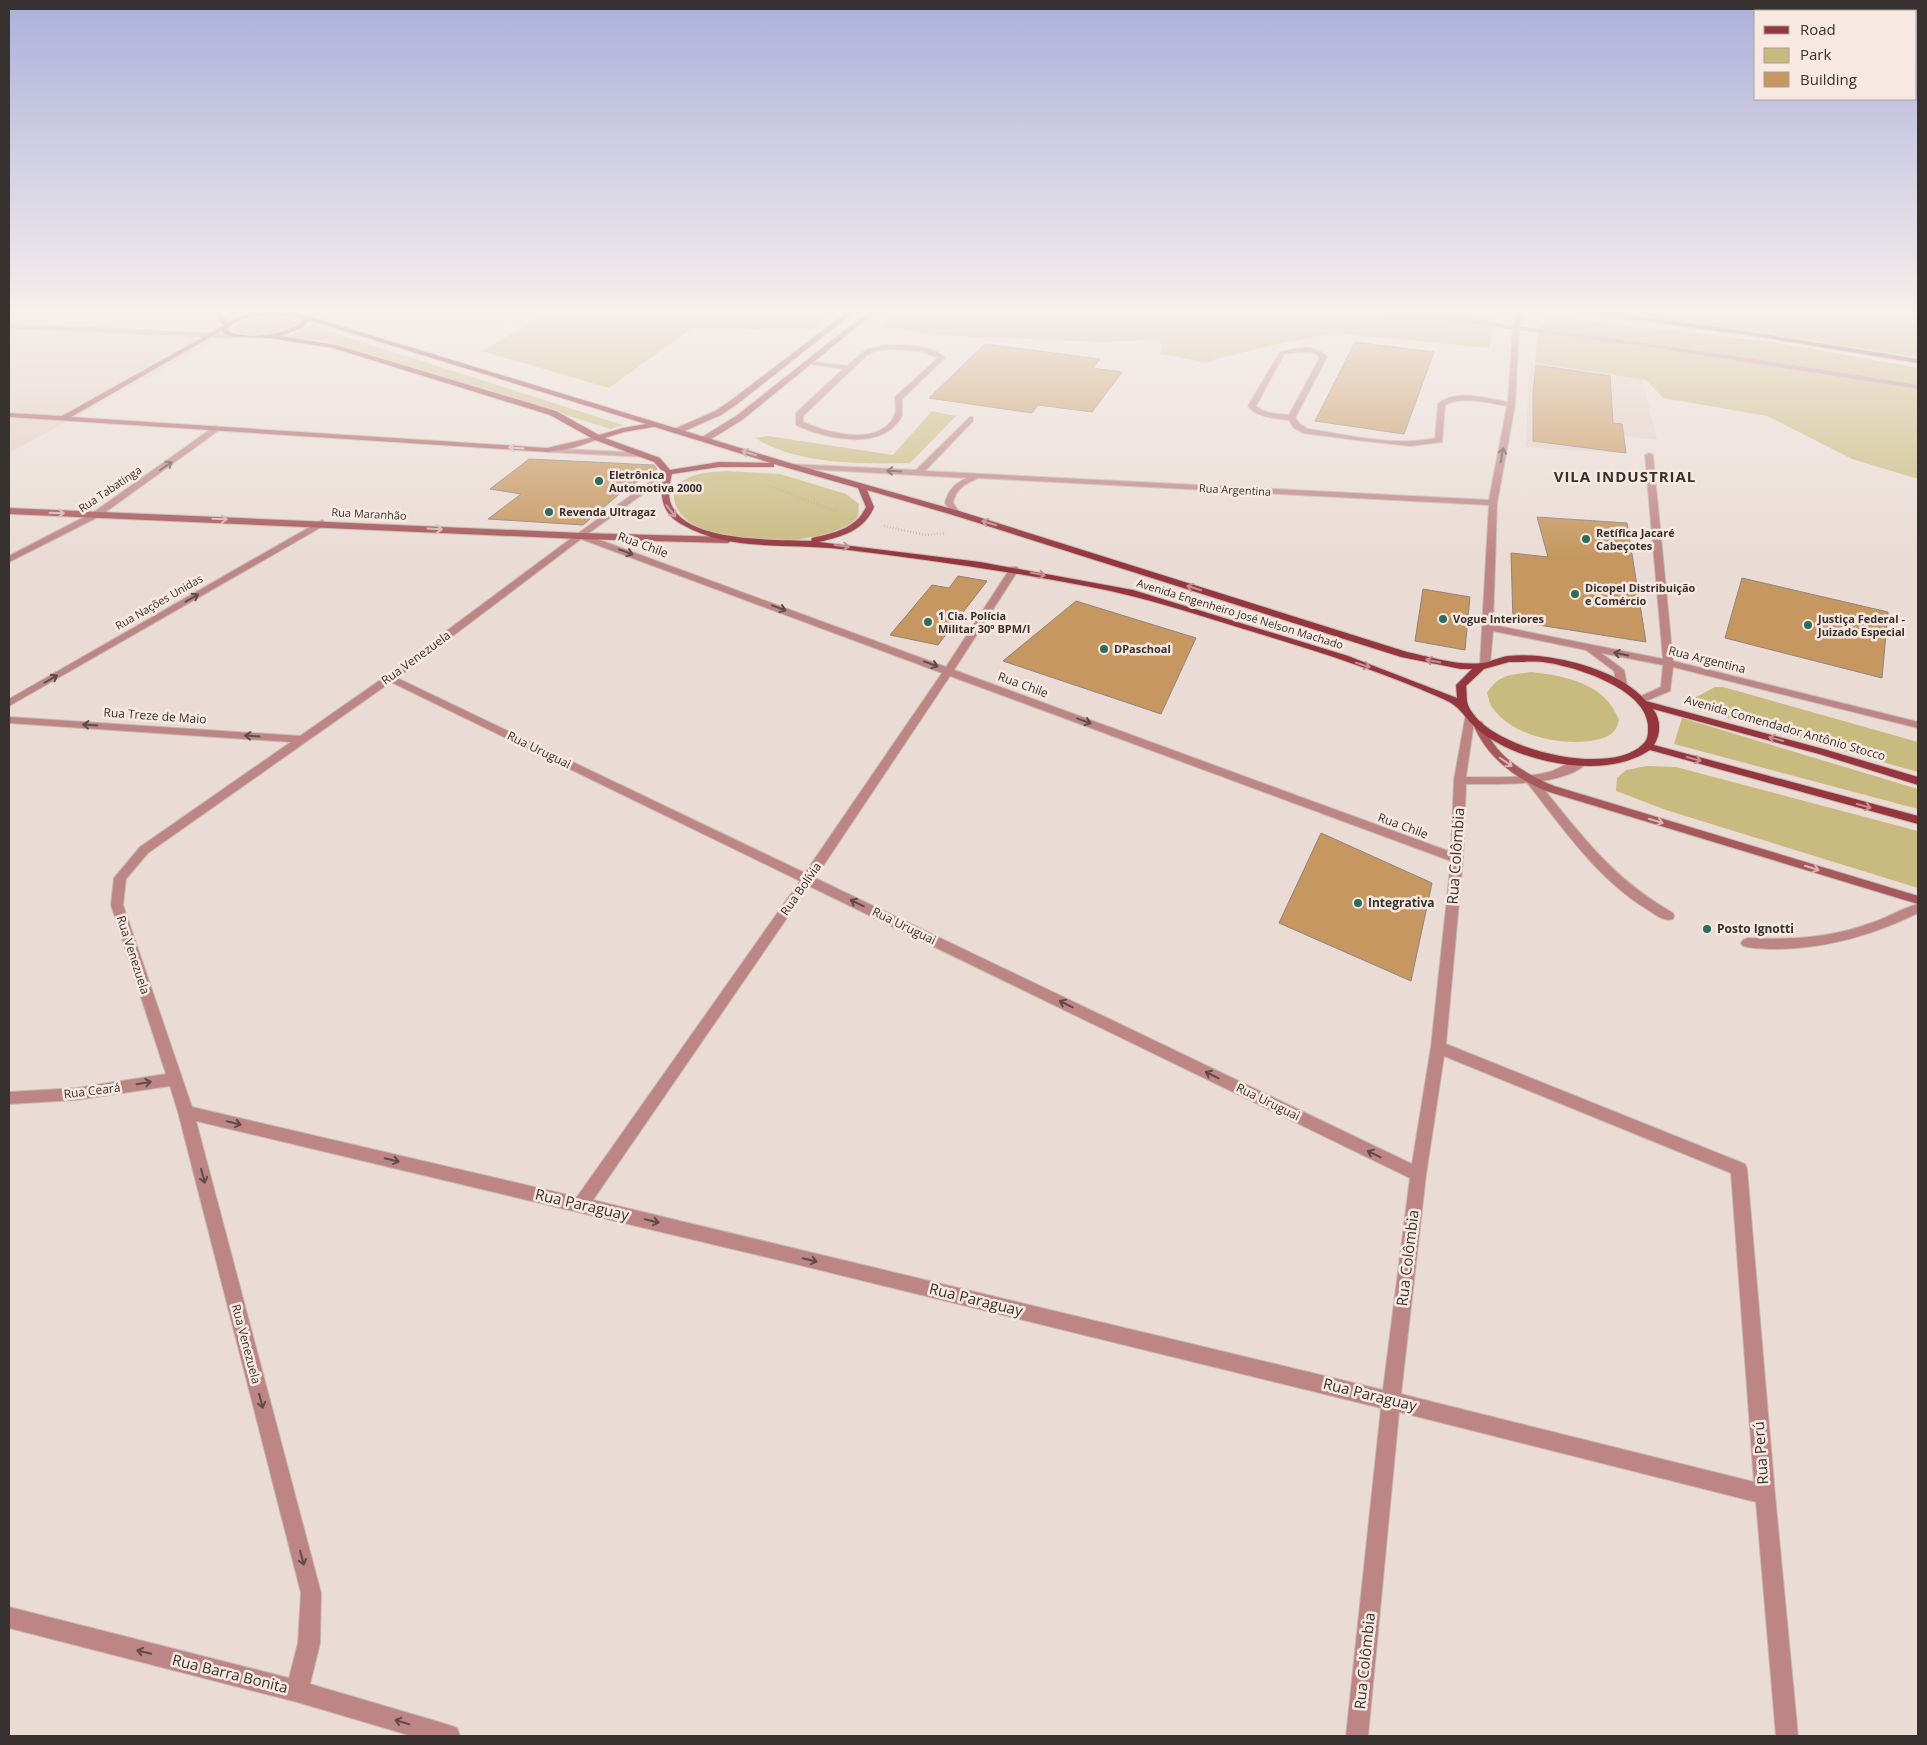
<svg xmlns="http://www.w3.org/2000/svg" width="1927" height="1745" font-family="'Open Sans',sans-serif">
<rect width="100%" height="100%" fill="#eadcd5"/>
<!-- built -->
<g fill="#e3cec4">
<polygon points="9,328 220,338 9,453"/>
<polygon points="1529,362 1642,379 1657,440 1624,436 1626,453 1526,447"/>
</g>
<!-- green -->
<g fill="#c9ba7f">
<polygon points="550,312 833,312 811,330 692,328 609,388 482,351"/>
<polygon points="894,312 1496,312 1489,348 1334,333 1264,347 1205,362 1160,354 1163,346 1158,340 1100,342 954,336 880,328"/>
<polygon points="1621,312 1885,312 1918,317 1918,357"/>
<path d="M 266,315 L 283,315 L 295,318 L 296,323 C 285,333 242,342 231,329 L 242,321 Z"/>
<polygon points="1548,316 1778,343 1918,368 1918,479 1852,459 1767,416 1663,398 1646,380 1535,363 1538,330"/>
<polygon points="314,325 346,337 623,425 611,429 329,342 288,336"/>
<path d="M 932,411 L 956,416 L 910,463 C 859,464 799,465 755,438 L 768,436 L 893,455 Z"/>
<path d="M 726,471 L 780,474 L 846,494 L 859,504 C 858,507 859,513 858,516 C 854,523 846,526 839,529 C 802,546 721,546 687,520 C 680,514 675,507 674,498 C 673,474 708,472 726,471 Z"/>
<path d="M 1531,672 C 1566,676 1605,683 1619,720 C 1618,723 1617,728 1614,731 C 1610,737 1598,740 1590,741 C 1558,745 1512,736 1492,707 C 1489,704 1489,698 1487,693 C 1499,674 1510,675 1531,672 Z"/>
<polygon points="1715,687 1723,687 1918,742 1918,772 1710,713 1693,707 1687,702"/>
<polygon points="1682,718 1918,789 1918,809 1674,744"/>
<polygon points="1647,766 1676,767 1918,831 1918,888 1666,810 1616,791 1617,778 1626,770"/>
</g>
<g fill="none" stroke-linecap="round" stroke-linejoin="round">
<!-- stream -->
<path fill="#ba8699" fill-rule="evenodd" d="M 1378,312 C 1435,312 1497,324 1555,331 C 1676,347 1797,365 1918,385 L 1918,389 L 1650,347 Z"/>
</g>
<!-- building -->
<g fill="#c69760" stroke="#8e857c">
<polygon points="1355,342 1434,352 1404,434 1315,421"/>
<polygon points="985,344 1100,359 1093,368 1122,372 1092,412 1038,405 1032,413 929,398"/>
<polygon points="1536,365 1610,376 1613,423 1622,424 1626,453 1533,441 1533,392"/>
<polygon points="529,459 654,465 657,469 624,490 583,525 488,519 521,494 490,489"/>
<polygon points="1537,517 1627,523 1646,642 1513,621 1511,553 1548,557"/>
<polygon points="958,576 987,581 938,645 890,635 932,585 949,588"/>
<polygon points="1742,578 1888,612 1882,678 1725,638"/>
<polygon points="1423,589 1470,597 1465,650 1415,641"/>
<polygon points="1076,601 1196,638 1161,714 1003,661"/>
<polygon points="1321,833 1432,883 1411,981 1279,923"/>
</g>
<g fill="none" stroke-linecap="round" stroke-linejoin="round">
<defs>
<g id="lane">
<path d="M 888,345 C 906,345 932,344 945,358 L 902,399 L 902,416 C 882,452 827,439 796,425 L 796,413 L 843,369 L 810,364 L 808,363 L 808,361 L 847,366 L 867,349 ZM 888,349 L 921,351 L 938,358 L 895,397 C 895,403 897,410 894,417 C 878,447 827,433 803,422 L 803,416 L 866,356 L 875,351 Z"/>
<polygon points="544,448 645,453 649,455 645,457 547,452 543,450"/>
<path d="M 1529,775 L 1533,776 C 1578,830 1609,877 1673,913 L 1674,916 L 1673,919 C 1664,922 1656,915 1648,910 C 1596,878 1563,828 1525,780 L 1523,778 Z"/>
<path d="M 1918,904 L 1918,913 C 1873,935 1828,948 1778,949 C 1767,949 1754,949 1743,946 L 1741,943 L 1743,940 L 1748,938 C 1790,940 1831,938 1871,923 C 1887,918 1902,908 1918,904 Z"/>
</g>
<g id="street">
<path d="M 1519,312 L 1525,312 L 1519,325 L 1515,405 L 1497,503 L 1493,625 L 1663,659 L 1645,455 L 1649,453 L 1653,455 L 1673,661 L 1918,722 L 1918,728 L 1673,667 L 1670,691 L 1641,703 L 1637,702 L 1636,700 L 1637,698 L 1661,687 L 1663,665 L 1601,653 L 1624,670 L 1627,685 L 1622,688 L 1617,685 L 1614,671 L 1586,650 L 1493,631 L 1490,664 L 1485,667 L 1481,666 L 1480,664 L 1489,505 L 978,478 C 966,484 956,488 953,503 L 960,513 L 956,516 L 953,515 L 945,503 C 948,490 955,483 967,478 L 790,468 L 786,466 L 790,464 L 916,470 L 970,417 L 973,417 L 973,421 L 925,471 L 1489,500 L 1507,406 C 1489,403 1463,395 1445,405 L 1442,442 L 1410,446 L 1356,440 L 1303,433 L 1294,428 L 1289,420 C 1274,418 1258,418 1248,406 L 1280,352 C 1296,348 1314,343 1327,357 L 1295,418 L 1300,424 L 1308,429 C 1349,435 1394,447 1435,438 L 1438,404 C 1456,388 1487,399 1508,402 L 1513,325 ZM 1299,352 L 1313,352 L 1320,357 L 1289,415 C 1277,414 1265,414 1256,406 L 1284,354 Z"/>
<polygon points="9,324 231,334 234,336 231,338 9,328"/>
<polygon points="215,426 222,428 100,516 9,562 9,556 94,512"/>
<path d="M 665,471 L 672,473 L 586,535 L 946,667 L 1011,567 L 1017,567 L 1019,569 L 954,670 L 1451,852 L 1454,780 L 1466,713 L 1470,712 L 1475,715 L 1466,777 C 1494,777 1522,779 1549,772 C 1560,769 1575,757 1586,760 L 1588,762 C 1565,787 1497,784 1466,784 L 1463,859 L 1446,1044 L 1745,1164 L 1747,1169 L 1775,1495 L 1798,1736 L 1776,1736 L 1756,1502 L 1399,1412 L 1368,1736 L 1346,1736 L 1381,1408 L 779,1260 L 196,1121 L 321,1593 L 320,1643 L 310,1684 L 449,1725 L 457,1728 L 460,1736 L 412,1736 L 297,1702 L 9,1628 L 9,1607 L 289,1678 L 298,1643 L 301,1593 L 178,1112 L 170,1086 L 76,1100 L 9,1104 L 9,1092 L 76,1088 L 166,1074 L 111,905 L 114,878 L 140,847 L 291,742 L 9,723 L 9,717 L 300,736 L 386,676 L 577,534 ZM 581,539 L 942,673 L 805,873 L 397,678 ZM 950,676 L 1451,861 L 1431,1047 L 1412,1164 L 815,878 ZM 391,682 L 800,881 L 577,1197 L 192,1107 L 123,905 L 126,879 L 148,853 ZM 809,886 L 1410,1178 L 1383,1390 L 593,1200 ZM 1444,1056 L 1731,1173 L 1754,1482 L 1401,1394 L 1426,1175 Z"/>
<polygon points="322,520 326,523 325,525 9,706 9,699"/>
</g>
<g id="secondary">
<polygon points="847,312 854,312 736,405 721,415 680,433 674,433 674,429 715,411 730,401"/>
<polygon points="868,312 875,312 742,420 708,441 702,441 702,437 736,416"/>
<polygon points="1575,312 1599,312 1706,325 1918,359 1918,363 1748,335"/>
<polygon points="223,326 228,327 71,417 547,448 598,436 602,438 573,448 547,452 9,417 9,413 62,416"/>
<polygon points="9,508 580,533 728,537 732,540 728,543 580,539 9,514"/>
<path d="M 1478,721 L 1482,722 C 1486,729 1488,736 1493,743 C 1507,763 1532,777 1554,786 L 1918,896 L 1918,904 L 1546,791 C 1513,777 1487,757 1473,724 Z"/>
</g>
<path id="primary" d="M 213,312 L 220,312 L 228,322 C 248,310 275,311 298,313 L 793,464 L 959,511 L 1407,652 C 1431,657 1458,666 1482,663 C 1491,662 1499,657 1508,656 C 1548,651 1620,669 1646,701 L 1827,750 L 1918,777 L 1918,785 L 1819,754 L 1653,709 C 1661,719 1661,734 1654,745 L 1918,816 L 1918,824 L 1650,750 C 1617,772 1571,768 1535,758 C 1514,752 1489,741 1473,725 C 1460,712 1460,706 1441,698 C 1378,670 1313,650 1247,630 C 1195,614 1144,597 1091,587 C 1008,571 924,559 840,549 C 788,543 728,552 681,524 C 661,513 659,494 664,473 L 654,462 L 595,440 L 550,415 L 333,348 L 269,338 L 234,337 L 224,334 L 221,330 L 224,326 ZM 279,315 L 302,318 L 303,321 C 288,334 244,342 227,330 C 239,315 261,315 279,315 ZM 309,320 L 646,424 L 623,428 L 599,435 L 556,411 L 336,345 L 281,336 L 302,328 ZM 653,427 L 655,427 L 771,463 L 719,462 L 670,470 L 660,458 L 605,438 L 624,432 ZM 774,464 L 858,488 L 866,507 C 856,529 833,533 812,538 L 811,541 C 777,539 693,543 673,508 C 667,498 669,486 672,474 L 719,467 L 774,467 ZM 867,490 L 953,515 L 1401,657 L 1461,669 L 1472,669 L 1456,685 L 1457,698 L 1348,656 L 1133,590 L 980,562 L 819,542 C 843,536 864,531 874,507 ZM 1509,662 C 1520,662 1532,661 1543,662 C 1574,666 1645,688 1648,725 C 1648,733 1649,739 1642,745 C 1608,778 1485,748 1468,705 C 1466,699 1467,691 1466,686 L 1484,669 Z"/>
</defs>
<!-- lane casing -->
<use href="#lane" stroke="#c6bab4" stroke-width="2"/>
<!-- street casing -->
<use href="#street" stroke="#c6bab4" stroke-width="2"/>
<!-- secondary casing -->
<use href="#secondary" stroke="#c6bab4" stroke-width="2"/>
<!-- primary casing -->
<use href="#primary" stroke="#c6bab4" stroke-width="2"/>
<!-- path -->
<g stroke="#a79c96" stroke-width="2.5" stroke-dasharray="0.5 2.5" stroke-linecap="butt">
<polyline points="769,486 838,512"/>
<polyline points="884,526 925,535"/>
<polyline points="925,535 946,533"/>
</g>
<!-- lane -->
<use href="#lane" fill="#bd8685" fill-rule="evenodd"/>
<!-- street -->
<use href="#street" fill="#bd8685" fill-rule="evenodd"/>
<!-- secondary -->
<use href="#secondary" fill="#a7585b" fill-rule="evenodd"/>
<!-- primary -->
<use href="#primary" fill="#95353d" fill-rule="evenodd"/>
</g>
<!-- one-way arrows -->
<defs><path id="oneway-shaft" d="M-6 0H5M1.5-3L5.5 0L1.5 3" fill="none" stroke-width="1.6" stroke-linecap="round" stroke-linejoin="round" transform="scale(1.25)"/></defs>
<g stroke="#dbb6b3">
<use href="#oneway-shaft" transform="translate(516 448) rotate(-176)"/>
<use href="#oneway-shaft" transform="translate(57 513) rotate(2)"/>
<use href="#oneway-shaft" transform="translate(220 519) rotate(2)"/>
<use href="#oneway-shaft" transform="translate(435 529) rotate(3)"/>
<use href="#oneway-shaft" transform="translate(1506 762) rotate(35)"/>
<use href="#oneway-shaft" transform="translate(1656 821) rotate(17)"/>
<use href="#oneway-shaft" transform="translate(1812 868) rotate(17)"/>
</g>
<g stroke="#c68f90">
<use href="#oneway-shaft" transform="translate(749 453) rotate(-163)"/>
<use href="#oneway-shaft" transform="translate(671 511) rotate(52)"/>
<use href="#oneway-shaft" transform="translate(989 523) rotate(-163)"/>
<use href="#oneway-shaft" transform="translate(842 546) rotate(7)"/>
<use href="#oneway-shaft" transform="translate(1038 574) rotate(11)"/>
<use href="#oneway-shaft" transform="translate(1194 588) rotate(-162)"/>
<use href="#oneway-shaft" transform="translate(1433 661) rotate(-168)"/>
<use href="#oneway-shaft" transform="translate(1363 665) rotate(18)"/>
<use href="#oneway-shaft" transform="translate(1776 739) rotate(-165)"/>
<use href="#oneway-shaft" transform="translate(1694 759) rotate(15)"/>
<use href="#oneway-shaft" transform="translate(1864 806) rotate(15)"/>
</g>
<g stroke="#5f4b49">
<use href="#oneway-shaft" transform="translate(1502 455) rotate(-80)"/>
<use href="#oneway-shaft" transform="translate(166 466) rotate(-35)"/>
<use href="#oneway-shaft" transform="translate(894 471) rotate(-177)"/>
<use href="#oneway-shaft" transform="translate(626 552) rotate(20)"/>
<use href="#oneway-shaft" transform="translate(192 598) rotate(-30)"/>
<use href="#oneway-shaft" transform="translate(779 608) rotate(20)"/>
<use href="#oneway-shaft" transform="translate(1621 654) rotate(-169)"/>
<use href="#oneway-shaft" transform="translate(931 664) rotate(20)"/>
<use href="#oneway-shaft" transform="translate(51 679) rotate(-30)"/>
<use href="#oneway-shaft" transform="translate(1084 721) rotate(20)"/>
<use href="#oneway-shaft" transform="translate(90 725) rotate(-176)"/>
<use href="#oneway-shaft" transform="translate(252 736) rotate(-176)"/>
<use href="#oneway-shaft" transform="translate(857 903) rotate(-154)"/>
<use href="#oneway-shaft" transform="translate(1066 1004) rotate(-154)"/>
<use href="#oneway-shaft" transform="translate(1212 1075) rotate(-154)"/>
<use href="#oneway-shaft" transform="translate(144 1083) rotate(-9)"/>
<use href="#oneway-shaft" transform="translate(234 1123) rotate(13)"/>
<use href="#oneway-shaft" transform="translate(1374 1154) rotate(-154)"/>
<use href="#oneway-shaft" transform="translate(392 1160) rotate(13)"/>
<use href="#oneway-shaft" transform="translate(203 1176) rotate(75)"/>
<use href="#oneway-shaft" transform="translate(652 1221) rotate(14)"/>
<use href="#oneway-shaft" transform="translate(810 1260) rotate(14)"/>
<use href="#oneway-shaft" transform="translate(261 1401) rotate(75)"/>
<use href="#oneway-shaft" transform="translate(302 1558) rotate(75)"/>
<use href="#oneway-shaft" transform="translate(144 1652) rotate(-166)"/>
<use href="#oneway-shaft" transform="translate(402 1722) rotate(-163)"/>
</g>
<!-- sky -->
<linearGradient id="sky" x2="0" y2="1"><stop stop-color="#acb0db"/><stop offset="0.56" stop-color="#f6efec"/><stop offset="1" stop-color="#f6efec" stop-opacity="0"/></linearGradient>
<rect width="1927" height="557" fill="url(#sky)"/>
<!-- markers -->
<g fill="#2c6d5b" stroke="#f7e9e2" stroke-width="2">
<circle cx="599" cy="481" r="5"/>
<circle cx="549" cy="512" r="5"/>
<circle cx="1586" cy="539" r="5"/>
<circle cx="1575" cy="594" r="5"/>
<circle cx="1443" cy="619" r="5"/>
<circle cx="928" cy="622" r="5"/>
<circle cx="1808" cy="625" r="5"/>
<circle cx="1104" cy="649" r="5"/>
<circle cx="1358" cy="903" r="5"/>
<circle cx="1707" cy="929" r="5"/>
</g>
<g text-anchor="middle" stroke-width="5" stroke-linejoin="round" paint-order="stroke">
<!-- far-poi labels -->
<g font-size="11" font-weight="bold" fill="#37322f" stroke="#f7e9e2" text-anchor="start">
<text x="609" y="479">Eletrônica<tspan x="609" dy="13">Automotiva 2000</tspan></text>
<text x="559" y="516">Revenda Ultragaz</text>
<text x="1596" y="537">Retífica Jacaré<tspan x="1596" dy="13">Cabeçotes</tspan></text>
<text x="1585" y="592">Dicopel Distribuição<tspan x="1585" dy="13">e Comércio</tspan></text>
<text x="938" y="620">1 Cia. Polícia<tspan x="938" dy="13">Militar 30º BPM/I</tspan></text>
<text x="1453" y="623">Vogue Interiores</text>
<text x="1818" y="623">Justiça Federal -<tspan x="1818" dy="13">Juizado Especial</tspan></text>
<text x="1114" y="653">DPaschoal</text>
</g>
<!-- far-street labels -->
<g font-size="11" fill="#37322f" stroke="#f7e9e2">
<text transform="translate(110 489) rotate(-34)" y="4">Rua Tabatinga</text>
<text transform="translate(1235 490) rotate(3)" y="4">Rua Argentina</text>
<text transform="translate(369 514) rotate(3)" y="4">Rua Maranhão</text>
<text transform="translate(159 602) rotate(-30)" y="4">Rua Nações Unidas</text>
<text transform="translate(1240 614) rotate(17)" y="4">Avenida Engenheiro José Nelson Machado</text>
</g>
<!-- street labels -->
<g font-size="12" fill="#37322f" stroke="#f7e9e2">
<text transform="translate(643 545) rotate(20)" y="4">Rua Chile</text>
<text transform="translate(416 658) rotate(-36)" y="4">Rua Venezuela</text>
<text transform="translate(1707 660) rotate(14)" y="4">Rua Argentina</text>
<text transform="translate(1023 685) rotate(20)" y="4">Rua Chile</text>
<text transform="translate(155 716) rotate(4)" y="4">Rua Treze de Maio</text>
<text transform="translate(1785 728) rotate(16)" y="4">Avenida Comendador Antônio Stocco</text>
<text transform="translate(539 750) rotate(26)" y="4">Rua Uruguai</text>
<text transform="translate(1403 826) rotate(20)" y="4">Rua Chile</text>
<text transform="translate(801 889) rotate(-55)" y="4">Rua Bolívia</text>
<text transform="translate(904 926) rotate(26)" y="4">Rua Uruguai</text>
<text transform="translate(133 955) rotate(72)" y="4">Rua Venezuela</text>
<text transform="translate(92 1091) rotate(-7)" y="4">Rua Ceará</text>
<text transform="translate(1268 1102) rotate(26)" y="4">Rua Uruguai</text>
<text transform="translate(246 1344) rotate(75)" y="4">Rua Venezuela</text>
</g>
<!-- poi labels -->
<g font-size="12" font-weight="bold" fill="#37322f" stroke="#f7e9e2" text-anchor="start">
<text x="1368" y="907">Integrativa</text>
<text x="1717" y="933">Posto Ignotti</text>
</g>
<!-- far-district labels -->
<g font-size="15" font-weight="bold" letter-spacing="1" fill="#37322f" stroke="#f7e9e2">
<text x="1625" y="482">VILA INDUSTRIAL</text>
</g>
<!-- near-street labels -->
<g font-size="15" fill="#37322f" stroke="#f7e9e2">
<text transform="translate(1456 856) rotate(-86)" y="5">Rua Colômbia</text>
<text transform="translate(582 1205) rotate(13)" y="5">Rua Paraguay</text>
<text transform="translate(1408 1258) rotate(-83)" y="5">Rua Colômbia</text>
<text transform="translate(976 1300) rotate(14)" y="5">Rua Paraguay</text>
<text transform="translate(1370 1395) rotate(14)" y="5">Rua Paraguay</text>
<text transform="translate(1761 1453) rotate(-94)" y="5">Rua Perú</text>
<text transform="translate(1365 1661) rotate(-84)" y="5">Rua Colômbia</text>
<text transform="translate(230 1674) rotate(14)" y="5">Rua Barra Bonita</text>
</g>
</g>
<!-- border -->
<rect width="1927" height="1745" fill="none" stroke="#37322f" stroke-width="20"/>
<!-- legend -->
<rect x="1754" y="10" width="162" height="90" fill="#f7e9e2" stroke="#aaa09a"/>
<rect x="1764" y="26" width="25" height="8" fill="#95353d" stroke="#aaa09a"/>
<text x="1800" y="35" font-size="15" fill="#37322f">Road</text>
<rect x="1764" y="48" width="25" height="15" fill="#c9ba7f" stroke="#aaa09a"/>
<text x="1800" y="60" font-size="15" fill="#37322f">Park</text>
<rect x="1764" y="72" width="25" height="15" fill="#c69760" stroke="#aaa09a"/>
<text x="1800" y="85" font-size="15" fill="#37322f">Building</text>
</svg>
